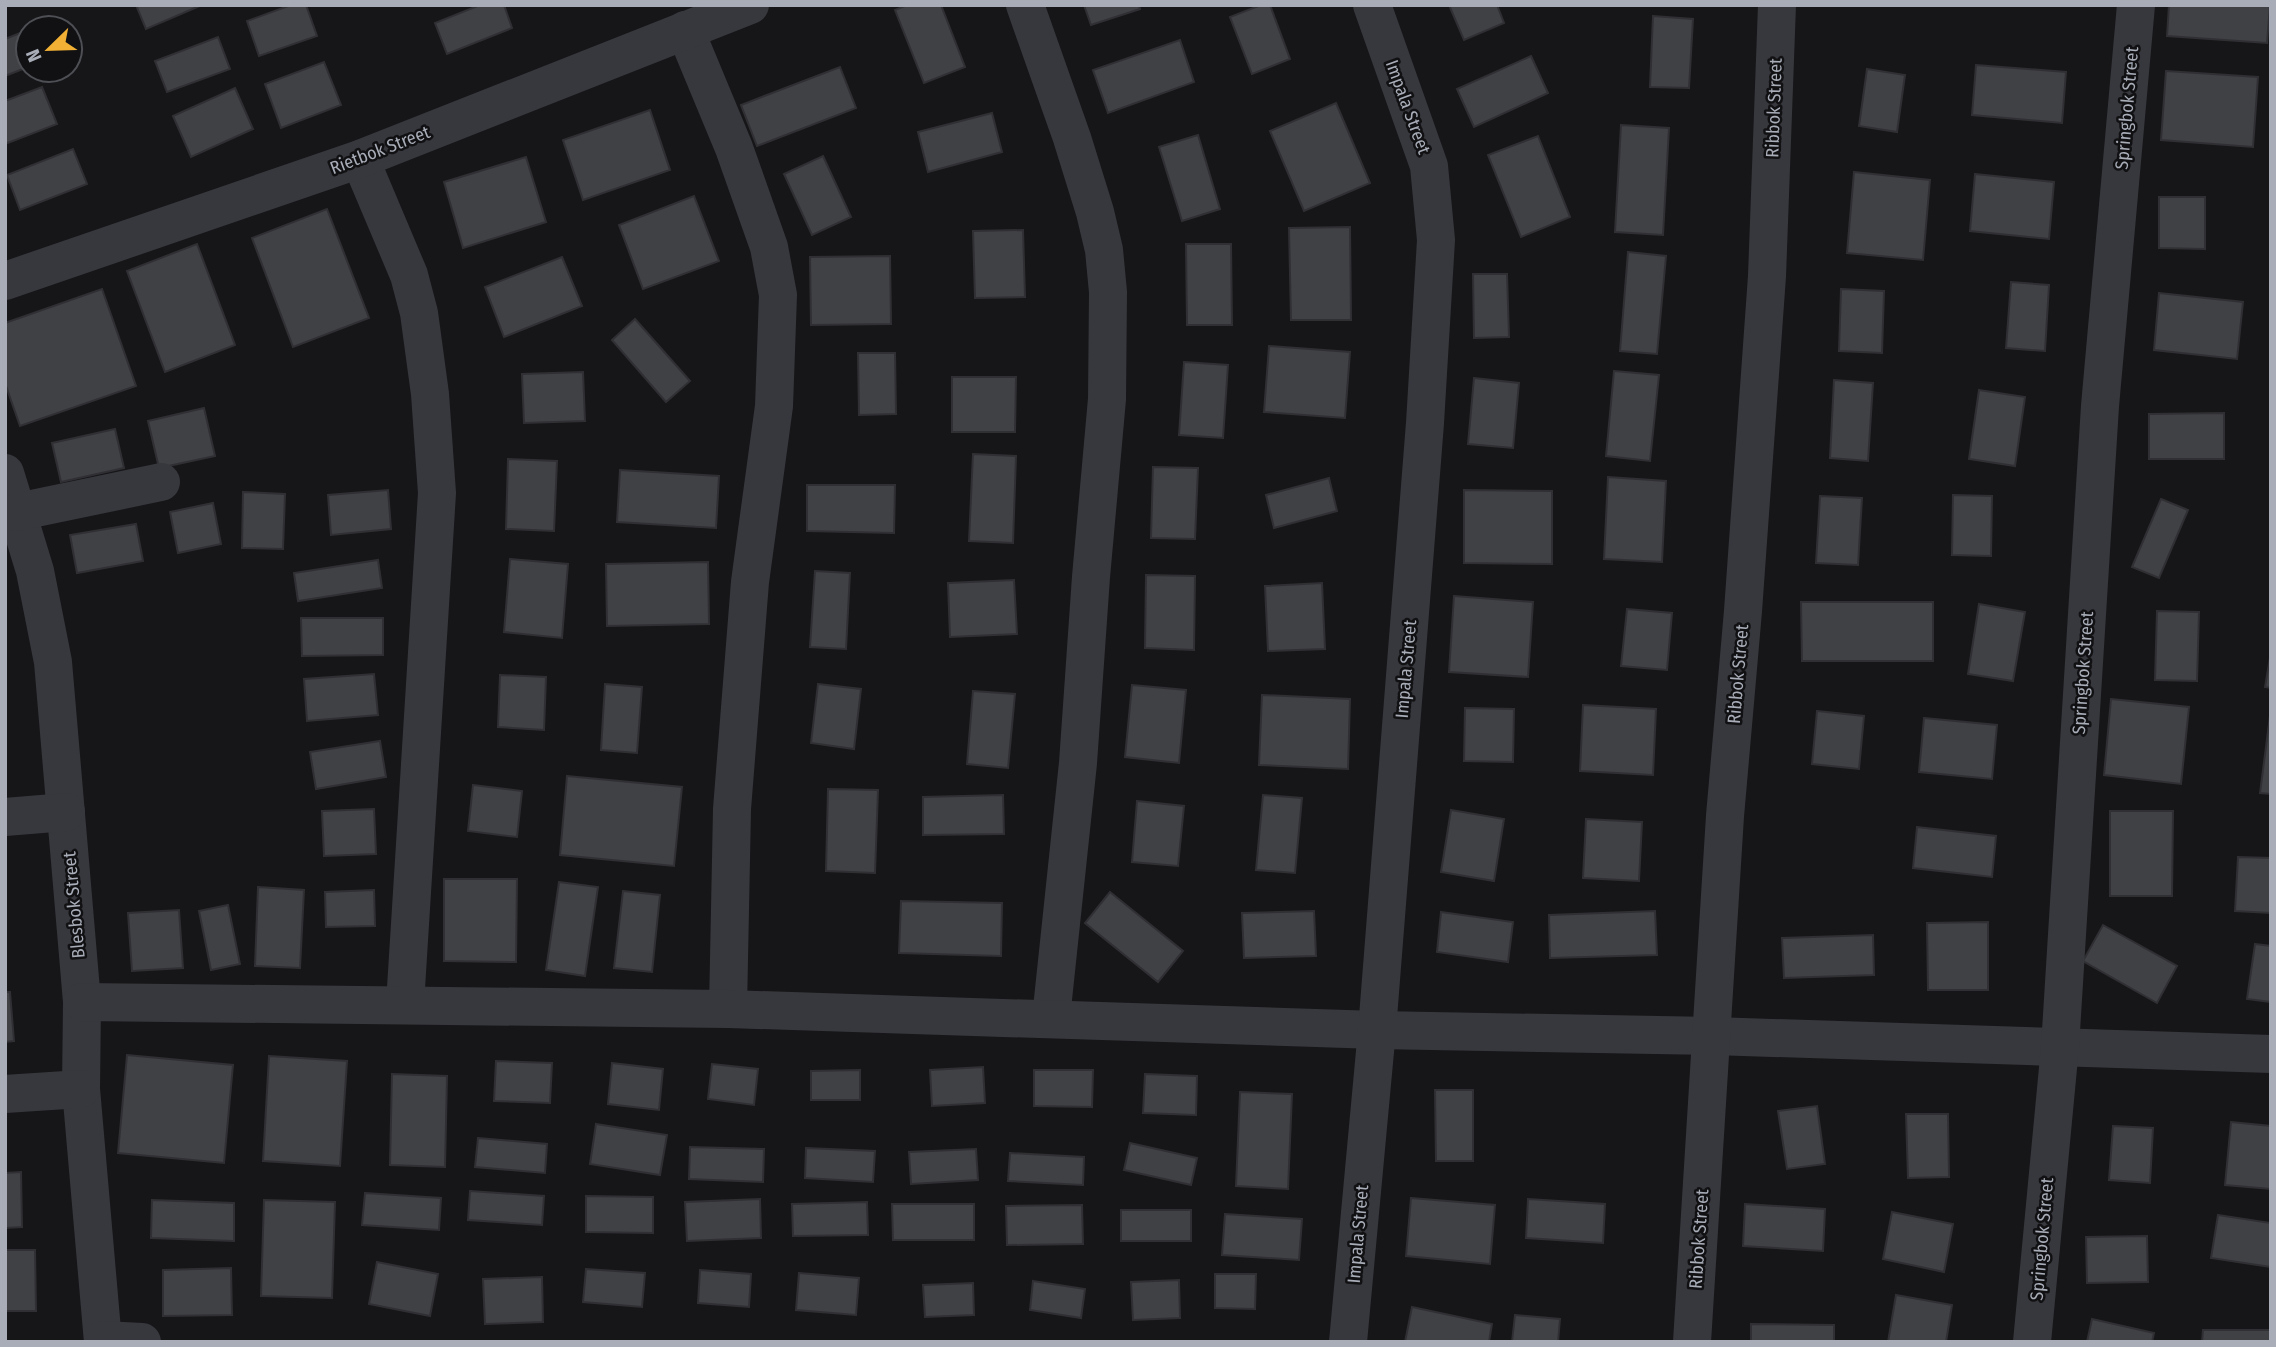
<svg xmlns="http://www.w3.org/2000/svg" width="2276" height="1347" font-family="'Fira Sans Condensed',sans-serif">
<rect width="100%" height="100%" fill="#161618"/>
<!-- building -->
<g fill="#404145" stroke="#303034" stroke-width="2">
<polygon points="136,5 202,5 146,29"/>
<polygon points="291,5 306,5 317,36 259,56 247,21"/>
<polygon points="480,5 504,5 512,28 447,54 435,23"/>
<polygon points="907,5 941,5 965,67 924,83 895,10"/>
<polygon points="1084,5 1139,5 1140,9 1091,25"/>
<polygon points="1261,5 1270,5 1290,59 1252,74 1230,17"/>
<polygon points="1449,5 1497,5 1504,23 1464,40"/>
<polygon points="2169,5 2270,5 2267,43 2167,36"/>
<polygon points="1653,16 1693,19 1689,88 1650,87"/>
<polygon points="20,33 28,55 28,67 5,76 5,39"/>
<polygon points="218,37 230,69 167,92 155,61"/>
<polygon points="1180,40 1194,82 1108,113 1093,70"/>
<polygon points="1531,56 1548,93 1474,127 1457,89"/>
<polygon points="324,62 341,105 281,128 265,84"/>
<polygon points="1976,65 2066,72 2062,123 1972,115"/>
<polygon points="840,67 856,108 757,146 741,105"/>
<polygon points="1867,69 1905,75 1897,132 1859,126"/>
<polygon points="2166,71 2258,77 2253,147 2161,140"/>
<polygon points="42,87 57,124 5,144 5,101"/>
<polygon points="235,88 253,129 191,157 173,116"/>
<polygon points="1336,103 1370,183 1304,211 1270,131"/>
<polygon points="650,110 670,170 583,200 563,140"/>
<polygon points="992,113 1002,152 928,172 918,132"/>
<polygon points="1621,125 1669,128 1663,235 1615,232"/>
<polygon points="1198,135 1220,209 1182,221 1159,147"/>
<polygon points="1538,136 1570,217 1521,237 1488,155"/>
<polygon points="73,149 87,184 20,210 7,175"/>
<polygon points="823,156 851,217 812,235 784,174"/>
<polygon points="526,157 546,222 463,248 444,182"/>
<polygon points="1854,172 1930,180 1923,260 1847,253"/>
<polygon points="1975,174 2054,182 2049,239 1970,231"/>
<polygon points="694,196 719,261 643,289 619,225"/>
<polygon points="2159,197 2205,197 2205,249 2159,248"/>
<polygon points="327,209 369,318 293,347 252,238"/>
<polygon points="1350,227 1351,320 1291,320 1289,228"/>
<polygon points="1023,230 1025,297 975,298 973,231"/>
<polygon points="197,244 235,345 165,372 127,271"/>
<polygon points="1186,244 1231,244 1232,325 1187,325"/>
<polygon points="1628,252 1666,256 1657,354 1620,351"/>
<polygon points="890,256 891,324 811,325 810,257"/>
<polygon points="562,257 582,306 504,337 485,287"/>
<polygon points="1473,274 1507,274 1509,337 1474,338"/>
<polygon points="2011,282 2049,285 2045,351 2006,348"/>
<polygon points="102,289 136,386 20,426 5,383 5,323"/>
<polygon points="1841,289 1884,291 1882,353 1839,351"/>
<polygon points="2159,293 2243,302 2237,359 2154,350"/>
<polygon points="635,319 690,381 666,402 612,340"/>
<polygon points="1269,346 1350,352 1345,418 1264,412"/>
<polygon points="858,353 895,353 896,414 859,415"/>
<polygon points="1184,362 1228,365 1223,438 1179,435"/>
<polygon points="1614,371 1659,375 1650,461 1606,456"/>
<polygon points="583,372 585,421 524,423 522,374"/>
<polygon points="952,377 1016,377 1015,432 952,432"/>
<polygon points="1474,378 1519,383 1513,448 1468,444"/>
<polygon points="1834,380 1873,383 1868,461 1830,458"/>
<polygon points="1979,390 2025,397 2015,466 1969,459"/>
<polygon points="204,408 215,456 159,468 148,421"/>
<polygon points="2224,413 2224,459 2149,459 2149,414"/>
<polygon points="115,429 124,468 61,482 52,443"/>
<polygon points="973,454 1016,456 1013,543 969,541"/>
<polygon points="508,459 557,461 554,531 506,529"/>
<polygon points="1153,467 1198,468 1195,539 1151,538"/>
<polygon points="620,470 719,476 716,528 617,522"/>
<polygon points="1608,477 1666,481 1662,562 1604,559"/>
<polygon points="1329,478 1337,511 1274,528 1266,495"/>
<polygon points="807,485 895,485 894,533 807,531"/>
<polygon points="388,490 391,529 331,535 328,495"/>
<polygon points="1464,490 1552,491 1552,564 1464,563"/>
<polygon points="243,492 285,494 283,549 242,548"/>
<polygon points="1953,495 1992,496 1991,556 1952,555"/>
<polygon points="1820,496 1862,498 1858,565 1816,563"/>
<polygon points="2161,499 2188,510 2159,578 2132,567"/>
<polygon points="213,503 221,544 178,553 170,512"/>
<polygon points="136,524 143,561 77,573 70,535"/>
<polygon points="510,559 568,564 562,638 504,632"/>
<polygon points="378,560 382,588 298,601 294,573"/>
<polygon points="708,562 709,624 607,626 606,564"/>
<polygon points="815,571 850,573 846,649 810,647"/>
<polygon points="1146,575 1195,576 1194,650 1145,648"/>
<polygon points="1014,580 1017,634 950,637 948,583"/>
<polygon points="1322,583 1325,649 1268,651 1265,586"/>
<polygon points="1454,596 1533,602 1528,677 1449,672"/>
<polygon points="1801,602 1933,602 1933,661 1802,661"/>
<polygon points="1979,604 2025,612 2013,681 1968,674"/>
<polygon points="1627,609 1672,613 1667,670 1621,666"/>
<polygon points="2157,611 2199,612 2197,681 2155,680"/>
<polygon points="301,618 383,618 383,655 302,656"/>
<polygon points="2271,652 2271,688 2265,687"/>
<polygon points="374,674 378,715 307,721 304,679"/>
<polygon points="500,675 546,677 544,730 498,727"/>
<polygon points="605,684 642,687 637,753 601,750"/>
<polygon points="818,684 861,689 854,749 811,743"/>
<polygon points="1132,685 1186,690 1179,763 1125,757"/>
<polygon points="973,691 1015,694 1008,768 967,764"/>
<polygon points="1262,695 1350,699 1348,769 1259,765"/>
<polygon points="2111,699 2189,707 2181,784 2104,775"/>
<polygon points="1583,705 1656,709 1653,775 1580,771"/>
<polygon points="1465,708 1514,709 1513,762 1464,761"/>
<polygon points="2271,708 2271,794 2260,793"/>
<polygon points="1817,711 1864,716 1859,769 1812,764"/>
<polygon points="1924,718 1997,725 1992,779 1919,772"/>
<polygon points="380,741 386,777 316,789 310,752"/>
<polygon points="567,776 682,787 674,866 560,855"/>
<polygon points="473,785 522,791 517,837 468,831"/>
<polygon points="828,789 878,790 875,873 826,871"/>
<polygon points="1003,795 1004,834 923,835 923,797"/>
<polygon points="1263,795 1302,798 1295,873 1256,870"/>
<polygon points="1137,801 1184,806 1178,866 1132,862"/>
<polygon points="374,809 376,854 324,856 322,811"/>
<polygon points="1451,810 1504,819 1494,881 1441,872"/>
<polygon points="2110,811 2173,811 2172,896 2110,896"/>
<polygon points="1586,819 1642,822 1639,881 1583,878"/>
<polygon points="1917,827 1996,836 1992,877 1913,868"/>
<polygon points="2238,857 2271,858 2271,913 2235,911"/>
<polygon points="444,879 517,879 516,962 444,961"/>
<polygon points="559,882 598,887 585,976 546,970"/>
<polygon points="258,887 304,890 300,968 255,966"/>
<polygon points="374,890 375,926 326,927 325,892"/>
<polygon points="623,891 660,895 652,972 614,968"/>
<polygon points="1110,892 1183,951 1158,982 1085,923"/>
<polygon points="901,901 1002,903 1001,956 899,953"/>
<polygon points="228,905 240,964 211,970 199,911"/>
<polygon points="179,910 183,968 132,971 128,913"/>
<polygon points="1314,911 1316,956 1244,958 1242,913"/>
<polygon points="1655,911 1657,955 1550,958 1549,915"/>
<polygon points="1441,912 1513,922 1508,962 1437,952"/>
<polygon points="1988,922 1988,990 1928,990 1927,923"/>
<polygon points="2103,925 2177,966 2157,1003 2083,961"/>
<polygon points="1873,935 1874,975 1784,978 1782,938"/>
<polygon points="2255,944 2271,946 2271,1002 2247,999"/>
<polygon points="5,992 10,992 14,1041 5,1042"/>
<polygon points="127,1055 233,1065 224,1163 118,1153"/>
<polygon points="269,1056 347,1061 340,1166 263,1161"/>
<polygon points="496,1061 552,1063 550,1103 494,1101"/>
<polygon points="612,1063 663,1069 659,1110 608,1104"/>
<polygon points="712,1064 758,1069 754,1105 708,1099"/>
<polygon points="983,1067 985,1103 932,1106 930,1070"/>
<polygon points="860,1070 860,1100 811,1100 811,1071"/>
<polygon points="1034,1070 1093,1070 1092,1107 1034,1106"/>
<polygon points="392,1074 447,1076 445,1167 390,1165"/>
<polygon points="1145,1074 1197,1076 1196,1115 1143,1113"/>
<polygon points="1435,1090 1473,1090 1473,1161 1436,1161"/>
<polygon points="1240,1092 1292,1094 1288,1189 1236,1186"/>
<polygon points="1817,1106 1825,1164 1787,1169 1778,1111"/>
<polygon points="1906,1114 1948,1114 1949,1177 1908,1178"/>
<polygon points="2231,1122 2271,1126 2271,1189 2225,1185"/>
<polygon points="596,1124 667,1135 660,1175 590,1164"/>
<polygon points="2113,1126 2153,1128 2150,1183 2109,1180"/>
<polygon points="478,1138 547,1144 545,1173 475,1167"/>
<polygon points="1130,1143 1197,1158 1191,1185 1124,1170"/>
<polygon points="690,1147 764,1149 763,1182 689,1179"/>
<polygon points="806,1148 875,1151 873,1182 805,1178"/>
<polygon points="976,1149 978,1180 911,1184 909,1152"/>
<polygon points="1010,1153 1084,1157 1083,1185 1008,1181"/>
<polygon points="21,1172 22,1227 5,1228 5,1173"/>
<polygon points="470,1191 544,1196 542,1225 468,1220"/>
<polygon points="365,1193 441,1198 439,1230 362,1225"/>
<polygon points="586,1196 653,1197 653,1233 586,1232"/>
<polygon points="1411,1198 1495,1205 1490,1264 1406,1256"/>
<polygon points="760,1199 761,1238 687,1241 685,1202"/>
<polygon points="1528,1199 1605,1204 1603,1243 1526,1238"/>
<polygon points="152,1200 234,1203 234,1241 151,1238"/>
<polygon points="264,1200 335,1202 332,1298 261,1296"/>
<polygon points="867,1202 868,1235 793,1236 792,1204"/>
<polygon points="892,1204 974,1204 974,1240 893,1240"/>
<polygon points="1745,1204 1825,1209 1823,1251 1743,1246"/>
<polygon points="1082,1205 1083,1244 1007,1245 1006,1206"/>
<rect x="1121" y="1210" width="70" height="31"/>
<polygon points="1892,1212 1953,1224 1944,1272 1883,1259"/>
<polygon points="1225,1214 1302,1219 1299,1260 1222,1255"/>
<polygon points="2218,1215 2271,1223 2271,1267 2211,1258"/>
<polygon points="2147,1236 2148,1282 2087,1283 2086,1237"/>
<polygon points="5,1250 35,1250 36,1311 5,1311"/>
<polygon points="377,1262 438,1274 430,1316 369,1304"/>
<polygon points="231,1268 232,1315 163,1316 163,1270"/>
<polygon points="586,1269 645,1273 642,1307 583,1302"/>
<polygon points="700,1270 751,1274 749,1307 698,1303"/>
<polygon points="799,1273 859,1278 856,1315 796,1310"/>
<polygon points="1215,1274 1256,1274 1255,1309 1215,1308"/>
<polygon points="542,1277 543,1322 485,1324 483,1279"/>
<polygon points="1179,1280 1180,1318 1133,1320 1131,1282"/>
<polygon points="1033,1281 1085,1289 1081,1318 1030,1310"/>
<polygon points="973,1283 974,1315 925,1317 923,1285"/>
<polygon points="1896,1295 1952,1305 1946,1342 1888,1342"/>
<polygon points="1412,1307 1492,1324 1489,1342 1405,1342"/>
<polygon points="1515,1315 1560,1319 1558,1342 1512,1342"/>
<polygon points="2092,1319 2154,1333 2152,1342 2087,1342"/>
<polygon points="1751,1324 1834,1325 1834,1342 1751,1342"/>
<polygon points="2203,1330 2271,1330 2271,1342 2202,1342"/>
</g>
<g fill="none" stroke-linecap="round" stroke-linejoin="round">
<!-- minor -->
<g stroke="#37383d" stroke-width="38">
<polyline points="1025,5 1072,138 1095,212 1104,250 1108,292 1107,399 1091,577 1078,763 1051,1018"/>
<polyline points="685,30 734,148 769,247 778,295 774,406 750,582 732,809 728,1009"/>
<polyline points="360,159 409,275 419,313 430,394 437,493 405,1004"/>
<polyline points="5,281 360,159 750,5"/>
<polyline points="5,473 35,571 53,662 82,1002 81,1089 103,1342"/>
<polyline points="17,512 161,482"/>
<polyline points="5,817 66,812"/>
<polyline points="82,1002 728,1009 1377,1030 1713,1036 2271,1054"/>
<polyline points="5,1094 81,1089"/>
<polyline points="103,1340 142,1342"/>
<polyline points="1348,1342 1377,1030 1425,423 1436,240 1429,166 1372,5"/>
<polyline points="1692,1342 1725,816 1743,611 1767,276 1777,5"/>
<polyline points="2032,1342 2060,1047 2100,406 2136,5"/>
</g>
</g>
<g text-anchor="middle" stroke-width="5" stroke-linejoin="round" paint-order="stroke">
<!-- street labels -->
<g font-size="18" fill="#a8adb8" stroke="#111113">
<text transform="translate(1408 107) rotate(70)" y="6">Impala Street</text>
<text transform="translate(1774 108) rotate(-88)" y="6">Ribbok Street</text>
<text transform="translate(2127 108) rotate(-85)" y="6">Springbok Street</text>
<text transform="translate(380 150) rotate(-21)" y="6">Rietbok Street</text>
<text transform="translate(1406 669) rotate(-85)" y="6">Impala Street</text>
<text transform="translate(2083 673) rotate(-86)" y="6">Springbok Street</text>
<text transform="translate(1738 674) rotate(-85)" y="6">Ribbok Street</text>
<text transform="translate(74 905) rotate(-95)" y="6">Blesbok Street</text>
<text transform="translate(1358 1234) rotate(-85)" y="6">Impala Street</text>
<text transform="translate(1699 1239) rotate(-86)" y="6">Ribbok Street</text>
<text transform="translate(2042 1239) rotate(-85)" y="6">Springbok Street</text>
</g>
</g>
<!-- border -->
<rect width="2276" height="1347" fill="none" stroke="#a8adb8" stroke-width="14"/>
<!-- north arrow -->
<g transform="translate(49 49) rotate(247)"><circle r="33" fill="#111113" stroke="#4d4f55" stroke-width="2"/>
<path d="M0-5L12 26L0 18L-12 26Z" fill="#f2b134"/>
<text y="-10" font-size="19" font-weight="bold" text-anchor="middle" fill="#a8adb8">N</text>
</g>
</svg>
